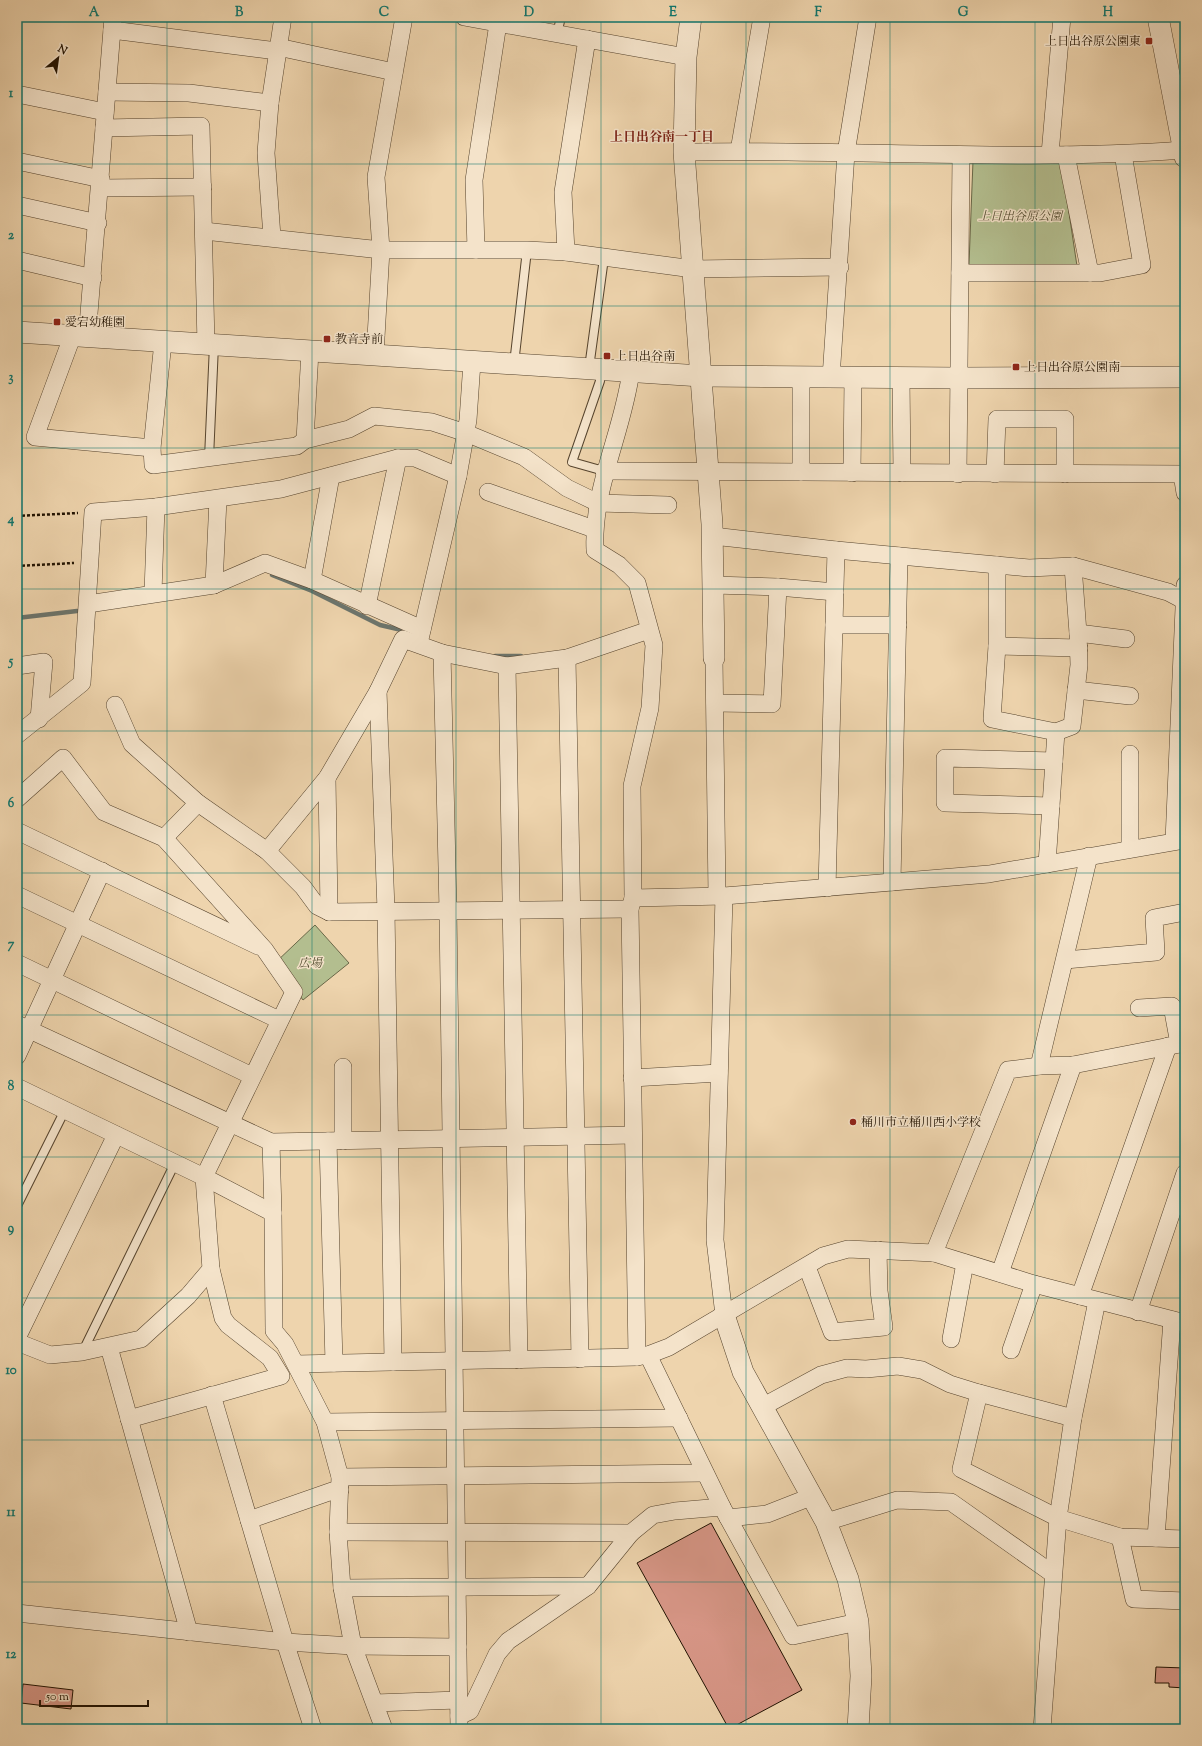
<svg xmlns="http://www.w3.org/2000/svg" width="1202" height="1746" font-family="'Sorts Mill Goudy','Noto Serif JP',serif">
<rect width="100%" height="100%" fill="#eed4ad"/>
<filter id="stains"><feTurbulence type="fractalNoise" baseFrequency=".005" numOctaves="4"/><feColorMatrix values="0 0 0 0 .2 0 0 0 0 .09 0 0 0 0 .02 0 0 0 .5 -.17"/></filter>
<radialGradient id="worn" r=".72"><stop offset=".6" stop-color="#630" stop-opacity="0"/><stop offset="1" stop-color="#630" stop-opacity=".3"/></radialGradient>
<!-- green -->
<g fill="#b3be8f" stroke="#6a6848">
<polygon points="1061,160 1077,266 969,265 973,161"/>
<polygon points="315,925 349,963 303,1000 275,963"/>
</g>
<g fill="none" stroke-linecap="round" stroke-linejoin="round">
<!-- stream -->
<g stroke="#6c756d" stroke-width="4.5">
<polyline points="272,575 312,591 380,625 406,631"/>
<polyline points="17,618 77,611"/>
<polyline points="495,656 521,656"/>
</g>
</g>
<!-- building -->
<g fill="#d69585" stroke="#221302">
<polygon points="711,1523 802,1690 729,1729 637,1563"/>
<polygon points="1156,1667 1185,1668 1185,1688 1169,1687 1169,1683 1155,1683"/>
<polygon points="23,1684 73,1690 71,1709 21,1703"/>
</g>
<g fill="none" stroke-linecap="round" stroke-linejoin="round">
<defs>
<g id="service">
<polyline points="557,34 561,17"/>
<polyline points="514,364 527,250"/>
<polyline points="589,368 604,258"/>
<polyline points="599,370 600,381 572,462 604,471"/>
<polyline points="209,458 214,345"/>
<polyline points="17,1206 65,1110"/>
<polyline points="83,1351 175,1163"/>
</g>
<g id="minor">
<polyline points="464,17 686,57"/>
<polyline points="112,30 277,51"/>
<polyline points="278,47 394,72"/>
<polyline points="107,92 189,93 270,103"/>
<polyline points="17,94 105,112"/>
<polyline points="104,128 201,126 206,345"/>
<polyline points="739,151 762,17"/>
<path d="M 684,152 C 850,149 1017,162 1183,150"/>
<polyline points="1050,154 1062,17"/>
<polyline points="1066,155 1090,273"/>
<polyline points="17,161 101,179"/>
<polyline points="100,188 203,187"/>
<polyline points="17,205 98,223"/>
<polyline points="204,231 381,250 527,250 566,252 693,269 840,267"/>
<polyline points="272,237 266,153 270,103 283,17"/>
<polyline points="476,250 474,180 499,17"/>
<polyline points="566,252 563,192 587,39"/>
<polyline points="17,260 93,278"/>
<polyline points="960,273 1100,273 1142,265 1123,154"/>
<polyline points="72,337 35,437 152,448 163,342"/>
<polyline points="87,338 113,17"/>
<polyline points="375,355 381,250 376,177 404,17"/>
<path d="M 631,371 C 623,432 592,488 595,550 L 619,565 L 637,583 L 654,645 L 650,708 L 632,786 L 633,898 L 630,909 L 637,1357"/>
<polyline points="801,377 801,472"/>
<polyline points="831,378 846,153 868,17"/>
<polyline points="901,378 902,473"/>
<polyline points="305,440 310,351"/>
<polyline points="152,448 153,465 297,446 305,440 349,429 374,416 432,422 466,433 524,457 567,488 598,503 668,505"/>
<polyline points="604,471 1185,474"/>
<polyline points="852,473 853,378"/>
<polyline points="958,474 961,155"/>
<polyline points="995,474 997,419 1065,419 1065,474"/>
<polyline points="1182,474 1185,493"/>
<polyline points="488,492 594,529"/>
<polyline points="713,536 836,550 1029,568 1073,566 1168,592 1185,601"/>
<polyline points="997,565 997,646 992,719 1056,732"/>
<polyline points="312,580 331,476"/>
<polyline points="214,585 218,499"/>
<polyline points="713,585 778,587 772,704 715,703"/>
<polyline points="778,587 835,592"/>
<polyline points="153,593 156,507"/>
<polyline points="88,604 214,585 265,563 312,580 422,629"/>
<polyline points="367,606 398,458"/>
<polyline points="834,625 898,625"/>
<polyline points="1078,633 1126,639"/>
<polyline points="420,639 458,476 468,420 472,362"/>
<polyline points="997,646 1079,648"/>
<polyline points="442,653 448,910 459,1729"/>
<polyline points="567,658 580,1359"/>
<polyline points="714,658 717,896"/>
<polyline points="17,666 44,662 39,719"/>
<polyline points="507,666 519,1360"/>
<polyline points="1076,690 1130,696"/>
<polyline points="378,691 386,910 393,1362"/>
<polyline points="115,705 132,744 198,803 267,851 303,887 317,906 329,912"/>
<polyline points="17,735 82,683 93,512 156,507 281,489 398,458 415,458 458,476"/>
<polyline points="1130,754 1130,849"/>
<polyline points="327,778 329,912 630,909"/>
<polyline points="17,799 63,758 104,812 164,838 265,950 294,992 204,1177 211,1269 188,1296 141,1339 82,1352 50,1355 17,1342"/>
<polyline points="1051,806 945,803 945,758 1054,761"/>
<polyline points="17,831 258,946"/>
<polyline points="164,838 198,803"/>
<polyline points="1174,841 1185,585"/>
<polyline points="267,851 327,778 378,691 403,639 442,653 507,666 567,658 649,630"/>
<polyline points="1047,864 1056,732 1072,726 1079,665 1078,633 1073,566"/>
<polyline points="892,882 899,556"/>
<polyline points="827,888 836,550"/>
<polyline points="17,895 279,1020"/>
<polyline points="724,896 715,1240 724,1315"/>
<polyline points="633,898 724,896 989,874 1185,840"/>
<polyline points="1065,960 1156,952 1154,918 1185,912"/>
<polyline points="17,963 252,1076"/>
<polyline points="1139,1008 1172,1006 1179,1044"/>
<polyline points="17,1024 271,1142 633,1135"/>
<polyline points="17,1056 102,871"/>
<polyline points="1039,1066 1089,856"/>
<polyline points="632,1078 719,1073"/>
<polyline points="17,1087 204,1177 273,1213"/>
<polyline points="328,1141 334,1363"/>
<polyline points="343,1141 343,1067"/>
<polyline points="271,1142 273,1213 274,1331 285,1344 325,1422 340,1477 338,1532 342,1588 353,1646 384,1729"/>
<polyline points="934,1253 1008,1070 1039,1066 1073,1065 1185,1043"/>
<polyline points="807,1267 832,1332 884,1327 879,1291 878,1250"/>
<polyline points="1000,1273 1073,1065"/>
<polyline points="1080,1296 1168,1046"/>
<polyline points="1138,1312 1185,1173"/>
<polyline points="17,1338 116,1135"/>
<polyline points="951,1339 965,1263"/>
<polyline points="109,1347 189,1632"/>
<polyline points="1011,1350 1034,1284"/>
<polyline points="648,1355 722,1507 793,1636 858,1622"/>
<polyline points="296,1364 637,1357 648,1355 669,1347 823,1256 848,1249 934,1253 1034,1284 1185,1323"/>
<polyline points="979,1393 961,1469 1058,1518 1120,1537 1185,1539"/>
<polyline points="212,1395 285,1642 313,1729"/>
<polyline points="762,1407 821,1375 847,1368 866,1369 898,1366 922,1370 950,1384 979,1393 1073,1418"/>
<polyline points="129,1419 281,1376 270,1358 228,1325 223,1318 211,1269"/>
<polyline points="325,1422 679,1418"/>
<polyline points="340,1477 705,1473"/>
<polyline points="728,1518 767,1514 813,1496"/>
<polyline points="249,1520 332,1491 340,1490"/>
<polyline points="826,1522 897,1500 951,1502 1053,1574"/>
<polyline points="338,1532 631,1533 653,1515 675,1511 722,1507"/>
<polyline points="1120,1537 1134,1599 1185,1601"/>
<polyline points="1156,1538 1172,1320"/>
<polyline points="342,1588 588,1586"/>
<polyline points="17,1613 285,1642 353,1646 458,1647"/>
<polyline points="375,1703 458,1700"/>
<polyline points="459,1716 470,1711 497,1654 508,1641 588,1586 631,1533"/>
<polyline points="1042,1729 1058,1518 1073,1418 1097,1301"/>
</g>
<g id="tertiary">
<polyline points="691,17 686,57 684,152 712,524 714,658"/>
<polyline points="1158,17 1185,157"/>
<polyline points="17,332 701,376 959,378 1185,377"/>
<polyline points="724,1315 743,1372 826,1522 848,1579 858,1622 861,1676 858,1729"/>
</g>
</defs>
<!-- service casing -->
<use href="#service" stroke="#55432d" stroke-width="10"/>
<!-- minor casing -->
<use href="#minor" stroke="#55432d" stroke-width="18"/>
<!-- tertiary casing -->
<use href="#tertiary" stroke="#55432d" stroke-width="22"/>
<!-- path -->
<g stroke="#221302" stroke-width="2.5" stroke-dasharray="3 2" stroke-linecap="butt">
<polyline points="17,516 78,513"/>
<polyline points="17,566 74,563"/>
</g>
<!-- service -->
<use href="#service" stroke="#f4e3ca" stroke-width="8"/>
<!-- minor -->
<use href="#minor" stroke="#f4e3ca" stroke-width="17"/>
<!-- tertiary -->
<use href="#tertiary" stroke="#f4e3ca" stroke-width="21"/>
</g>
<!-- grid -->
<path fill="none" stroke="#0f766e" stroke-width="1" stroke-opacity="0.55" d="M 167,17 L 167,1729M 312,17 L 312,1729M 456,17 L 456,1729M 601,17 L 601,1729M 746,17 L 746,1729M 890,17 L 890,1729M 1035,17 L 1035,1729M 17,164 L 1185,164M 17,306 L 1185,306M 17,448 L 1185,448M 17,589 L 1185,589M 17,731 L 1185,731M 17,873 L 1185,873M 17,1015 L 1185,1015M 17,1157 L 1185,1157M 17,1298 L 1185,1298M 17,1440 L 1185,1440M 17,1582 L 1185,1582"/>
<!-- markers -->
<g fill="#8f2418" stroke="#f4e3ca" stroke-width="1.5">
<rect x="1145" y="37" width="8" height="8" rx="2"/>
<rect x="53" y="318" width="8" height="8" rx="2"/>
<rect x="323" y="335" width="8" height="8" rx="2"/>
<rect x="603" y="352" width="8" height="8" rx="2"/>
<rect x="1012" y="363" width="8" height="8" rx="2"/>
<circle cx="853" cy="1122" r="4"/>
</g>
<g text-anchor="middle" stroke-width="3" stroke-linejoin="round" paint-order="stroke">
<!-- poi labels -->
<g font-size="12" fill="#221302" stroke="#f4e3ca" text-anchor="start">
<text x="1141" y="45" text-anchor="end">上日出谷原公園東</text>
<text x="65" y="326">愛宕幼稚園</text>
<text x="335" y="343">教音寺前</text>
<text x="615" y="360">上日出谷南</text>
<text x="1024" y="371">上日出谷原公園南</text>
<text x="861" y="1126">桶川市立桶川西小学校</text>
</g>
<!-- park labels -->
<g font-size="12" font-style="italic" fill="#554f33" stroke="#f4e3ca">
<text x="1020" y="220">上日出谷原公園</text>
<text x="310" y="967">広場</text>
</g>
<!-- neighbourhood labels -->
<g font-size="13" font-weight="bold" fill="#7a1f14" stroke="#f4e3ca">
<text x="662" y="141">上日出谷南一丁目</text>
</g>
</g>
<!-- margin -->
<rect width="1202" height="1746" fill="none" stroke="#eed4ad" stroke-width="44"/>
<!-- north arrow -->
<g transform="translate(58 58) rotate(29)" stroke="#f4e3ca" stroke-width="3" paint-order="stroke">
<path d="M0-3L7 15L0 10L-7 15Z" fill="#221302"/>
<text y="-6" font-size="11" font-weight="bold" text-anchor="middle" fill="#221302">N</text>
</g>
<!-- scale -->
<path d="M40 1700v6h108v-6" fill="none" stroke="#221302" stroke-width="2"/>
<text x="46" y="1700" font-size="12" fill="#221302" stroke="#f4e3ca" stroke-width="3" paint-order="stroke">50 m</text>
<rect x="22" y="22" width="1158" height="1702" fill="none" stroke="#0f766e" stroke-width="1.5"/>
<g font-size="13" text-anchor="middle" font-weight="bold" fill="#0f766e">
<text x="94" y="16">A</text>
<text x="239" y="16">B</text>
<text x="384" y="16">C</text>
<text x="529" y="16">D</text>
<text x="673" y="16">E</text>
<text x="818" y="16">F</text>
<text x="963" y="16">G</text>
<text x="1108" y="16">H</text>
<text x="11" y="97">1</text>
<text x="11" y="239">2</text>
<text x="11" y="381">3</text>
<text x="11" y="523">4</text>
<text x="11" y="665">5</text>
<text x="11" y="807">6</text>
<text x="11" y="948">7</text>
<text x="11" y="1090">8</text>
<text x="11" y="1232">9</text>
<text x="11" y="1374">10</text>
<text x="11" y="1516">11</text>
<text x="11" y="1658">12</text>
</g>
<rect width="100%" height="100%" filter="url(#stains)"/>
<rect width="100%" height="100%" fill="url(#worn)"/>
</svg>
